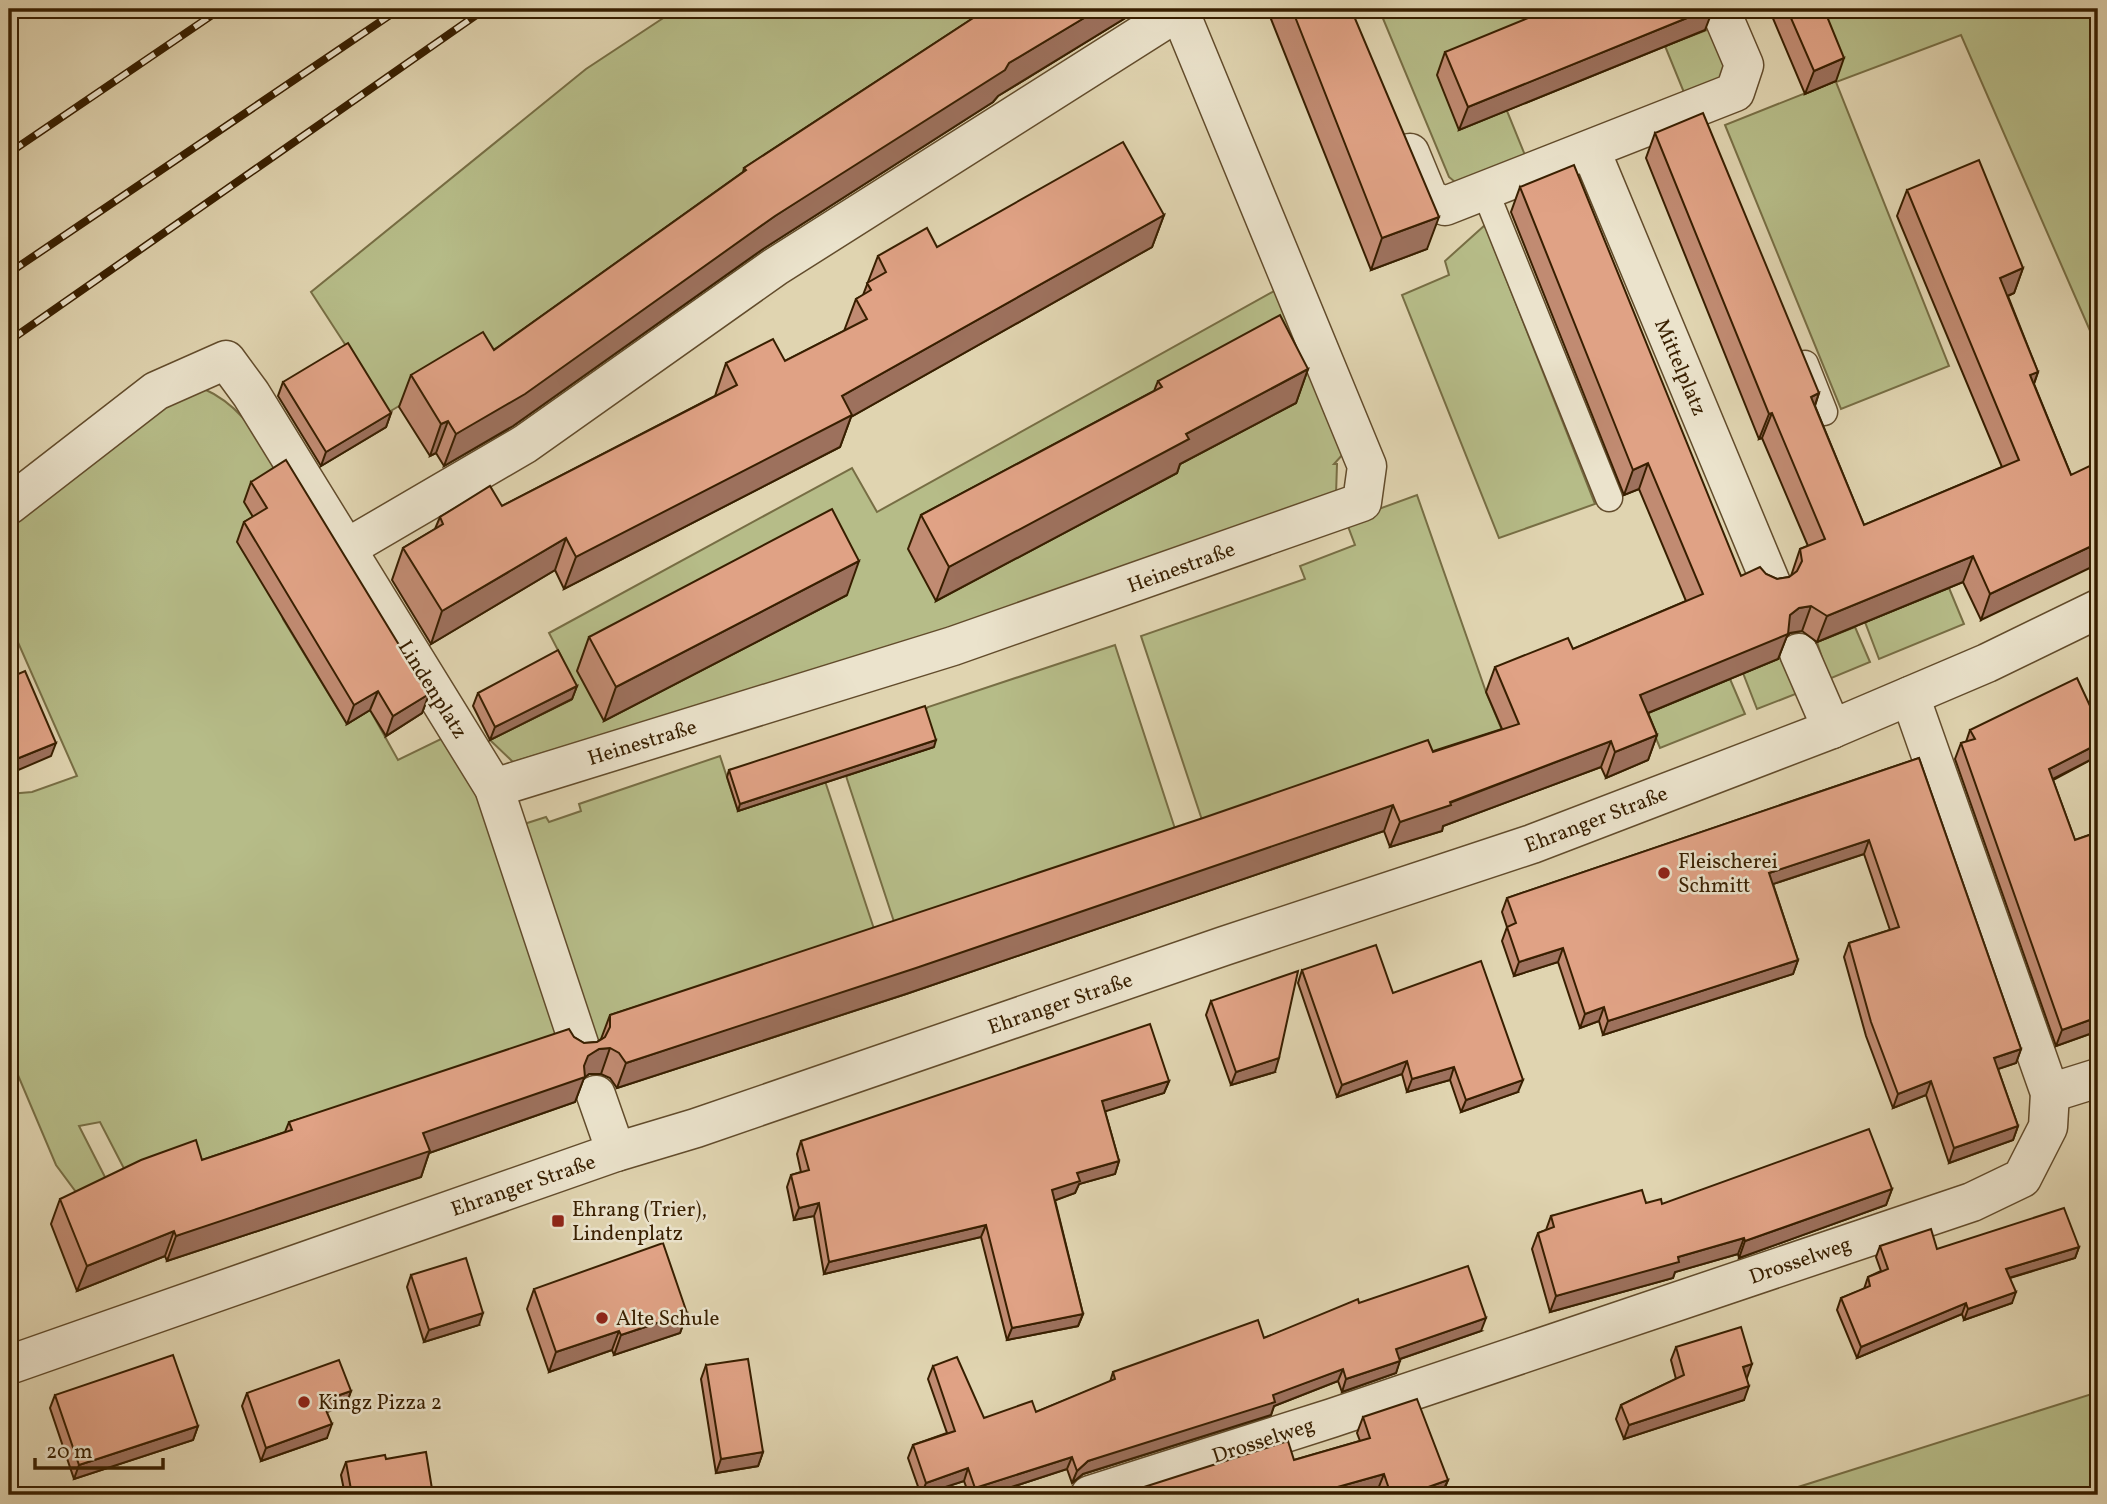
<svg xmlns="http://www.w3.org/2000/svg" width="2107" height="1504" font-family="Vollkorn,serif">
<rect width="100%" height="100%" fill="#e0d4b0"/>
<filter id="stains"><feTurbulence type="fractalNoise" baseFrequency=".00286" numOctaves="4"/><feColorMatrix values="0 0 0 0 .2 0 0 0 0 .09 0 0 0 0 .02 0 0 0 .5 -.17"/></filter>
<radialGradient id="worn" r=".72"><stop offset=".6" stop-color="#630" stop-opacity="0"/><stop offset="1" stop-color="#630" stop-opacity=".3"/></radialGradient>
<!-- green -->
<g fill="#b6bc88" stroke="#776e44" stroke-width="2">
<polygon points="677,9 1026,9 695,230 389,412 311,292 586,69"/>
<polygon points="1379,9 1598,9 1507,111 1527,160 1455,182 1449,177"/>
<polygon points="1805,9 2098,9 2098,349 1961,35 1836,82 1949,366 1841,409 1725,125 1836,81"/>
<polygon points="1712,28 1727,53 1721,81 1685,95 1665,46"/>
<polygon points="1485,225 1595,504 1499,538 1402,295 1449,275 1445,261"/>
<polygon points="1276,290 1344,453 1334,464 1337,464 1336,495 945,632 513,762 490,740 571,700 553,664 562,658 549,633 852,468 877,512"/>
<path d="M 202,388 C 245,407 258,439 283,477 L 260,528 L 283,619 L 347,724 L 370,710 L 398,760 L 445,737 L 487,813 L 566,1052 L 132,1184 L 100,1122 L 79,1126 L 107,1181 L 76,1192 L 56,1165 L 9,1054 L 9,794 L 32,792 L 77,776 L 9,622 L 9,523 L 183,392 Z"/>
<polygon points="1417,495 1486,692 1510,749 1208,838 1141,636 1305,579 1300,566 1355,545 1346,521"/>
<polygon points="1949,588 1964,624 1879,659 1865,622"/>
<polygon points="1855,627 1870,662 1829,679 1817,642"/>
<polygon points="1115,645 1181,847 900,940 846,776 933,747 922,713 928,707"/>
<polygon points="1780,658 1798,693 1757,709 1743,673"/>
<polygon points="1730,679 1745,714 1660,748 1646,714"/>
<polygon points="720,756 738,811 825,781 880,947 594,1042 521,825 546,817 549,822 581,811 579,804"/>
<polygon points="2098,1392 2098,1495 1773,1495"/>
</g>
<g fill="none" stroke-linecap="round" stroke-linejoin="round">
<defs>
<g id="lane">
<polyline points="1485,191 1609,498"/>
<polyline points="1805,364 1824,412"/>
</g>
<g id="street">
<polyline points="1591,151 1771,583"/>
<polyline points="1410,153 1429,199 1445,206 1735,92 1744,65 1720,9"/>
<polyline points="9,505 156,391 226,360 251,394 494,788 580,1047"/>
<polyline points="347,548 525,444 775,267 1182,9"/>
<polyline points="1799,653 1832,729"/>
<polyline points="494,788 953,646 1362,502 1367,466 1179,10"/>
<polyline points="2050,1093 2098,1078"/>
<polyline points="596,1095 616,1152"/>
<polyline points="9,1365 616,1152 696,1128 1224,946 1532,844 1832,729 1987,663 2098,609"/>
<polyline points="1090,1495 1332,1418 1972,1202 2022,1178 2048,1127 2050,1093 1910,696"/>
</g>
</defs>
<!-- lane casing -->
<use href="#lane" stroke="#624c2c" stroke-width="29"/>
<!-- street casing -->
<use href="#street" stroke="#624c2c" stroke-width="41"/>
<!-- lane -->
<use href="#lane" stroke="#ebe3cc" stroke-width="26"/>
<!-- street -->
<use href="#street" stroke="#ebe3cc" stroke-width="38"/>
<defs>
<g id="rail">
<polyline points="9,153 221,9"/>
<polyline points="9,273 399,9"/>
<polyline points="9,341 485,9"/>
</g>
</defs>
<!-- rail casing -->
<use href="#rail" stroke="#381f00" stroke-width="8"/>
<!-- rail -->
<use href="#rail" stroke="#ebe3cc" stroke-width="5" stroke-dasharray="16" stroke-linecap="butt"/>
</g>
<!-- wall -->
<g fill="#c18b72" stroke="#381f00" stroke-width="2">
<polygon points="987,9 1140,9 998,96 993,102 763,249 513,426 444,466 436,453 430,456 399,407 411,375 494,350 743,172 744,168"/>
<polygon points="1267,9 1351,9 1427,249 1371,270"/>
<polygon points="1743,9 1762,9 1746,15"/>
<polygon points="1769,9 1824,9 1836,81 1805,94"/>
<polygon points="1705,30 1459,130 1437,75 1445,52"/>
<polygon points="1655,133 1819,393 1815,406 1864,525 2002,467 1897,216 1907,190 2023,268 2014,293 2008,296 2038,372 2034,384 2071,475 1981,620 1963,582 1817,642 1802,631 1790,633 1787,636 1778,659 1648,713 1657,735 1648,760 1606,778 1601,767 1443,826 1442,831 1390,847 1384,831 906,994 617,1088 610,1078 601,1074 589,1074 584,1078 575,1102 429,1153 421,1177 167,1261 165,1256 77,1291 51,1224 60,1199 202,1160 285,1132 289,1122 574,1037 584,1043 597,1042 601,1039 610,1015 1502,729 1486,692 1495,667 1573,649 1686,601 1639,489 1624,495 1511,212 1520,187 1741,576 1766,574 1777,579 1789,577 1791,576 1800,549 1808,546 1762,438 1759,439 1646,158"/>
<polygon points="1164,215 1152,247 851,417 840,447 564,589 555,570 431,644 392,580 403,548 435,529 440,517 502,506 715,396 726,363 785,361 844,331 856,299 863,295 878,256 937,247"/>
<polygon points="1308,369 1296,403 1180,464 1177,473 936,601 908,549 921,515 1154,391 1158,381"/>
<polygon points="283,382 391,413 386,427 321,466 278,396"/>
<polygon points="251,482 429,694 422,713 386,736 370,710 347,724 237,542 244,522 253,517 244,502"/>
<polygon points="847,595 604,721 577,671 589,637"/>
<polygon points="577,686 572,699 490,740 473,706 478,693"/>
<polygon points="1970,730 2098,756 2053,780 2075,840 2098,832 2098,897 2097,900 2098,1031 2056,1046 1955,759 1961,743 1966,742"/>
<polygon points="934,747 738,811 727,777 729,770"/>
<polygon points="1919,758 2021,1049 2016,1063 1998,1069 2018,1126 2013,1140 1949,1163 1926,1095 1893,1108 1866,1036 1844,957 1849,943 1890,930 1864,854 1773,884 1798,960 1793,974 1603,1035 1599,1021 1580,1028 1558,962 1514,976 1502,941 1507,927 1502,912 1507,898"/>
<polygon points="1302,970 1393,993 1518,1092 1461,1112 1450,1080 1407,1092 1402,1074 1337,1097 1298,983"/>
<polygon points="1211,1001 1275,1072 1231,1085 1206,1015"/>
<polygon points="1169,1081 1164,1093 1105,1111 1119,1161 1115,1174 1079,1184 1075,1193 1055,1200 1083,1314 1078,1326 1007,1340 981,1237 824,1274 814,1216 794,1220 787,1187 791,1175 801,1172 797,1154 801,1141"/>
<polygon points="1892,1189 1886,1205 1739,1258 1738,1254 1675,1272 1673,1278 1550,1312 1532,1249 1538,1233 1546,1230 1551,1216 1646,1203 1662,1204"/>
<polygon points="1880,1246 1937,1249 2079,1247 2075,1258 2010,1278 2012,1303 1964,1320 1962,1314 1857,1358 1837,1310 1841,1298 1864,1289 1868,1277 1881,1271 1876,1257"/>
<polygon points="411,1275 479,1325 424,1342 407,1287"/>
<polygon points="534,1289 687,1313 680,1333 614,1355 612,1350 549,1372 527,1309"/>
<polygon points="1359,1303 1481,1331 1400,1359 1396,1373 1342,1392 1338,1381 1274,1406 1271,1415 1083,1474 1072,1483 1067,1469 987,1495 969,1495 964,1481 921,1495 908,1458 913,1445 947,1433 928,1379 933,1366 984,1418 1036,1412 1110,1382 1113,1372 1264,1338"/>
<polygon points="1676,1347 1747,1378 1744,1400 1624,1439 1616,1419 1621,1405 1676,1379 1671,1360"/>
<polygon points="706,1365 763,1452 758,1466 716,1473 701,1379"/>
<polygon points="351,1391 346,1405 327,1412 327,1438 261,1461 242,1406 247,1393"/>
<polygon points="55,1395 198,1426 193,1440 74,1479 50,1408"/>
<polygon points="1363,1417 1448,1480 1442,1495 1380,1495 1378,1489 1356,1495 1119,1495 1294,1460 1360,1441 1357,1433"/>
<polygon points="386,1459 433,1495 345,1495 341,1475 346,1462"/>
</g>
<!-- shaded-wall -->
<g fill="#9d715d" stroke="#381f00" stroke-width="2">
<polygon points="1099,9 1140,9 998,96 993,102 763,249 513,426 444,466 456,434 775,216 1009,63"/>
<polygon points="1709,9 1713,9 1705,30 1459,130 1468,107"/>
<polygon points="1748,9 1762,9 1746,15"/>
<polygon points="1844,58 1836,81 1805,94 1814,71"/>
<polygon points="1164,215 1152,247 851,417 840,447 564,589 576,557 842,396"/>
<polygon points="1439,217 1427,249 1371,270 1382,238"/>
<polygon points="2023,268 2014,293 1991,303 2000,278"/>
<polygon points="1308,369 1296,403 1180,464 1177,473 936,601 949,567 1186,434"/>
<polygon points="2038,372 2029,397 2030,375"/>
<polygon points="1819,393 1810,419 1811,397"/>
<polygon points="391,413 386,427 321,466 326,452"/>
<polygon points="1772,413 1762,438 1759,439 1769,414"/>
<polygon points="448,421 436,453 430,456 441,424"/>
<polygon points="1648,463 1639,489 1624,495 1633,470"/>
<polygon points="566,538 555,570 431,644 442,611"/>
<polygon points="2098,543 2098,564 1981,620 1990,594"/>
<polygon points="1973,556 1963,582 1817,642 1827,616"/>
<polygon points="859,561 847,595 604,721 616,687"/>
<polygon points="1811,606 1802,631 1790,633 1787,636 1778,659 1631,720 1640,695 1790,615 1799,608"/>
<polygon points="577,686 572,699 490,740 495,727"/>
<polygon points="378,691 370,710 347,724 354,705"/>
<polygon points="429,694 422,713 386,736 393,716"/>
<polygon points="1657,735 1648,760 1606,778 1615,752"/>
<polygon points="936,740 934,747 738,811 740,804"/>
<polygon points="1611,741 1601,767 1443,826 1442,831 1390,847 1400,822"/>
<polygon points="56,743 51,756 9,774 9,762"/>
<polygon points="2098,744 2098,756 2043,784 2049,769"/>
<polygon points="1393,805 1384,831 906,994 617,1088 626,1063"/>
<polygon points="1869,840 1864,854 1764,887 1769,873"/>
<polygon points="2098,889 2098,897 2096,903 2094,890"/>
<polygon points="1563,948 1558,962 1514,976 1519,962"/>
<polygon points="1798,960 1793,974 1603,1035 1608,1021"/>
<polygon points="1604,1007 1599,1021 1580,1028 1585,1014"/>
<polygon points="2098,1017 2098,1031 2056,1046 2062,1030"/>
<polygon points="610,1048 601,1074 589,1074 584,1078 575,1102 429,1153 421,1177 167,1261 176,1236 423,1133 599,1049"/>
<polygon points="2021,1049 2016,1063 1989,1072 1994,1058"/>
<polygon points="1279,1058 1275,1072 1231,1085 1236,1072"/>
<polygon points="1407,1061 1402,1074 1337,1097 1342,1085"/>
<polygon points="1454,1067 1450,1080 1407,1092 1412,1079"/>
<polygon points="1523,1080 1518,1092 1461,1112 1466,1100"/>
<polygon points="1169,1081 1164,1093 1097,1114 1102,1101"/>
<polygon points="1931,1081 1926,1095 1893,1108 1898,1094"/>
<polygon points="2018,1126 2013,1140 1949,1163 1954,1148"/>
<polygon points="1119,1161 1115,1174 1079,1184 1075,1193 1048,1203 1052,1190 1077,1173"/>
<polygon points="1892,1189 1886,1205 1739,1258 1745,1241"/>
<polygon points="819,1203 814,1216 794,1220 799,1208"/>
<polygon points="986,1225 981,1237 824,1274 829,1262"/>
<polygon points="174,1231 165,1256 77,1291 87,1266"/>
<polygon points="1744,1238 1738,1254 1675,1272 1673,1278 1550,1312 1556,1296 1678,1257"/>
<polygon points="2079,1247 2075,1258 2002,1280 2006,1269"/>
<polygon points="2016,1292 2012,1303 1964,1320 1968,1309"/>
<polygon points="1966,1303 1962,1314 1857,1358 1861,1347"/>
<polygon points="483,1313 479,1325 424,1342 429,1330"/>
<polygon points="687,1313 680,1333 614,1355 621,1335"/>
<polygon points="1083,1314 1078,1326 1007,1340 1012,1328"/>
<polygon points="1486,1318 1481,1331 1391,1362 1396,1349"/>
<polygon points="619,1331 612,1350 549,1372 556,1352"/>
<polygon points="1400,1361 1396,1373 1342,1392 1346,1379"/>
<polygon points="1752,1364 1747,1378 1739,1380 1743,1367"/>
<polygon points="1343,1369 1338,1381 1274,1406 1271,1415 1083,1474 1072,1483 1077,1471 1088,1461"/>
<polygon points="1749,1386 1744,1400 1624,1439 1629,1425"/>
<polygon points="351,1391 346,1405 317,1415 322,1401"/>
<polygon points="332,1424 327,1438 261,1461 266,1448"/>
<polygon points="198,1426 193,1440 74,1479 79,1465"/>
<polygon points="763,1452 758,1466 716,1473 721,1459"/>
<polygon points="1072,1457 1067,1469 987,1495 973,1495 975,1488"/>
<polygon points="968,1468 964,1481 921,1495 926,1483"/>
<polygon points="1384,1474 1378,1489 1356,1495 1309,1495"/>
<polygon points="1448,1480 1441,1495 1406,1495"/>
</g>
<!-- building -->
<g fill="#e0a285" stroke="#381f00" stroke-width="2">
<polygon points="987,9 1099,9 1009,63 1005,70 775,216 525,394 456,434 448,421 441,424 411,375 483,332 494,350 746,170 744,168"/>
<polygon points="1292,9 1351,9 1439,217 1382,238"/>
<polygon points="1550,9 1709,9 1468,107 1445,52"/>
<polygon points="1787,9 1824,9 1844,58 1814,71"/>
<polygon points="1703,113 1819,393 1811,397 1864,525 2019,460 1907,190 1979,160 2023,268 2000,278 2038,372 2030,375 2071,475 2098,462 2098,543 1990,594 1973,556 1827,616 1811,606 1799,608 1790,615 1788,634 1640,695 1657,735 1615,752 1611,741 1450,802 1451,805 1400,822 1393,805 916,968 626,1063 619,1053 610,1048 599,1049 588,1056 584,1066 585,1077 423,1133 430,1151 176,1236 174,1231 87,1266 60,1199 141,1160 196,1140 202,1160 292,1130 289,1122 569,1029 574,1037 584,1043 597,1042 605,1037 610,1027 610,1015 1203,818 1428,740 1433,752 1519,724 1495,667 1568,638 1573,649 1703,594 1648,463 1633,470 1520,187 1574,165 1741,576 1760,567 1766,574 1777,579 1789,577 1797,571 1802,561 1800,549 1825,539 1772,413 1769,414 1655,133"/>
<polygon points="1123,142 1164,215 842,396 852,415 576,557 566,538 442,611 403,548 443,524 440,517 490,486 502,506 737,385 726,363 773,339 785,361 867,319 856,299 871,290 867,283 886,272 878,256 927,228 937,247"/>
<polygon points="1280,315 1308,369 1186,434 1189,439 949,567 921,515 1162,387 1158,381"/>
<polygon points="348,343 391,413 326,452 283,382"/>
<polygon points="286,460 429,694 393,716 378,691 354,705 244,522 267,508 251,482"/>
<polygon points="832,509 859,561 616,687 589,637"/>
<polygon points="558,650 577,686 495,727 478,693"/>
<polygon points="25,671 56,743 9,762 9,678"/>
<polygon points="2077,678 2098,723 2098,744 2049,769 2075,840 2098,832 2098,874 2096,874 2098,879 2098,889 2094,890 2098,903 2098,1017 2062,1030 1961,743 1975,739 1970,730"/>
<polygon points="925,706 936,740 740,804 729,770"/>
<polygon points="1919,758 2021,1049 1994,1058 2018,1126 1954,1148 1931,1081 1898,1094 1871,1022 1849,943 1899,927 1869,840 1769,873 1798,960 1608,1021 1604,1007 1585,1014 1563,948 1519,962 1507,927 1516,923 1507,898"/>
<polygon points="1376,945 1393,993 1481,961 1523,1080 1466,1100 1454,1067 1412,1079 1407,1061 1342,1085 1302,970"/>
<polygon points="1298,971 1279,1058 1236,1072 1211,1001"/>
<polygon points="1150,1024 1169,1081 1102,1101 1119,1161 1077,1173 1080,1181 1052,1190 1083,1314 1012,1328 986,1225 829,1262 819,1203 799,1208 791,1175 809,1170 801,1141"/>
<polygon points="1869,1129 1892,1189 1745,1241 1744,1238 1678,1257 1679,1262 1556,1296 1538,1233 1554,1227 1551,1216 1642,1190 1646,1203 1661,1199 1662,1204"/>
<polygon points="2064,1208 2079,1247 2006,1269 2016,1292 1968,1309 1966,1303 1861,1347 1841,1298 1870,1286 1868,1277 1888,1269 1880,1246 1931,1229 1937,1249"/>
<polygon points="663,1243 687,1313 621,1335 619,1331 556,1352 534,1289"/>
<polygon points="466,1258 483,1313 429,1330 411,1275"/>
<polygon points="1468,1266 1486,1318 1396,1349 1400,1361 1346,1379 1343,1369 1273,1395 1275,1402 1088,1461 1077,1471 1072,1457 975,1488 968,1468 926,1483 913,1445 955,1431 933,1366 957,1357 984,1418 1032,1401 1036,1412 1115,1379 1113,1372 1258,1320 1264,1338 1358,1299 1359,1303"/>
<polygon points="1741,1327 1752,1364 1743,1367 1749,1386 1629,1425 1621,1405 1684,1375 1676,1347"/>
<polygon points="173,1355 198,1426 79,1465 55,1395"/>
<polygon points="748,1359 763,1452 721,1459 706,1365"/>
<polygon points="339,1360 351,1391 322,1401 332,1424 266,1448 247,1393"/>
<polygon points="1417,1399 1448,1480 1406,1495 1391,1495 1384,1474 1309,1495 1119,1495 1288,1441 1294,1460 1370,1438 1363,1417"/>
<polygon points="426,1452 433,1495 352,1495 346,1462 385,1455 386,1459"/>
</g>
<!-- markers -->
<g fill="#8f2418" stroke="#ebe3cc" stroke-width="2.5">
<circle cx="1664" cy="873" r="7"/>
<rect x="551" y="1214" width="14" height="14" rx="3.5"/>
<circle cx="602" cy="1318" r="7"/>
<circle cx="304" cy="1402" r="7"/>
</g>
<g text-anchor="middle" stroke-width="5" stroke-linejoin="round" paint-order="stroke">
<!-- street labels -->
<g font-size="21" fill="#381f00" stroke="#ebe3cc">
<text transform="translate(1681 367) rotate(67)" y="7">Mittelplatz</text>
<text transform="translate(1181 567) rotate(-20)" y="7">Heinestraße</text>
<text transform="translate(433 689) rotate(58)" y="7">Lindenplatz</text>
<text transform="translate(642 742) rotate(-17)" y="7">Heinestraße</text>
<text transform="translate(1596 819) rotate(-21)" y="7">Ehranger Straße</text>
<text transform="translate(1060 1003) rotate(-19)" y="7">Ehranger Straße</text>
<text transform="translate(523 1185) rotate(-19)" y="7">Ehranger Straße</text>
<text transform="translate(1800 1260) rotate(-19)" y="7">Drosselweg</text>
<text transform="translate(1263 1440) rotate(-18)" y="7">Drosselweg</text>
</g>
<!-- poi labels -->
<g font-size="21" fill="#381f00" stroke="#ebe3cc" text-anchor="start">
<text x="1678" y="868">Fleischerei<tspan x="1678" dy="24">Schmitt</tspan></text>
<text x="572" y="1216">Ehrang (Trier),<tspan x="572" dy="24">Lindenplatz</tspan></text>
<text x="616" y="1325">Alte Schule</text>
<text x="318" y="1409">Kingz Pizza 2</text>
</g>
</g>
<!-- margin -->
<rect width="2107" height="1504" fill="none" stroke="#e0d4b0" stroke-width="35"/>
<rect x="10" y="10" width="2086" height="1483" fill="none" stroke="#381f00" stroke-width="3.5"/>
<rect x="18" y="18" width="2072" height="1469" fill="none" stroke="#381f00" stroke-width="2"/>
<!-- scale -->
<path d="M35 1458v10h128v-10" fill="none" stroke="#381f00" stroke-width="3.5"/>
<text x="46" y="1458" font-size="21" fill="#381f00" stroke="#ebe3cc" stroke-width="5" paint-order="stroke">20 m</text>
<rect width="100%" height="100%" filter="url(#stains)"/>
<rect width="100%" height="100%" fill="url(#worn)"/>
</svg>
